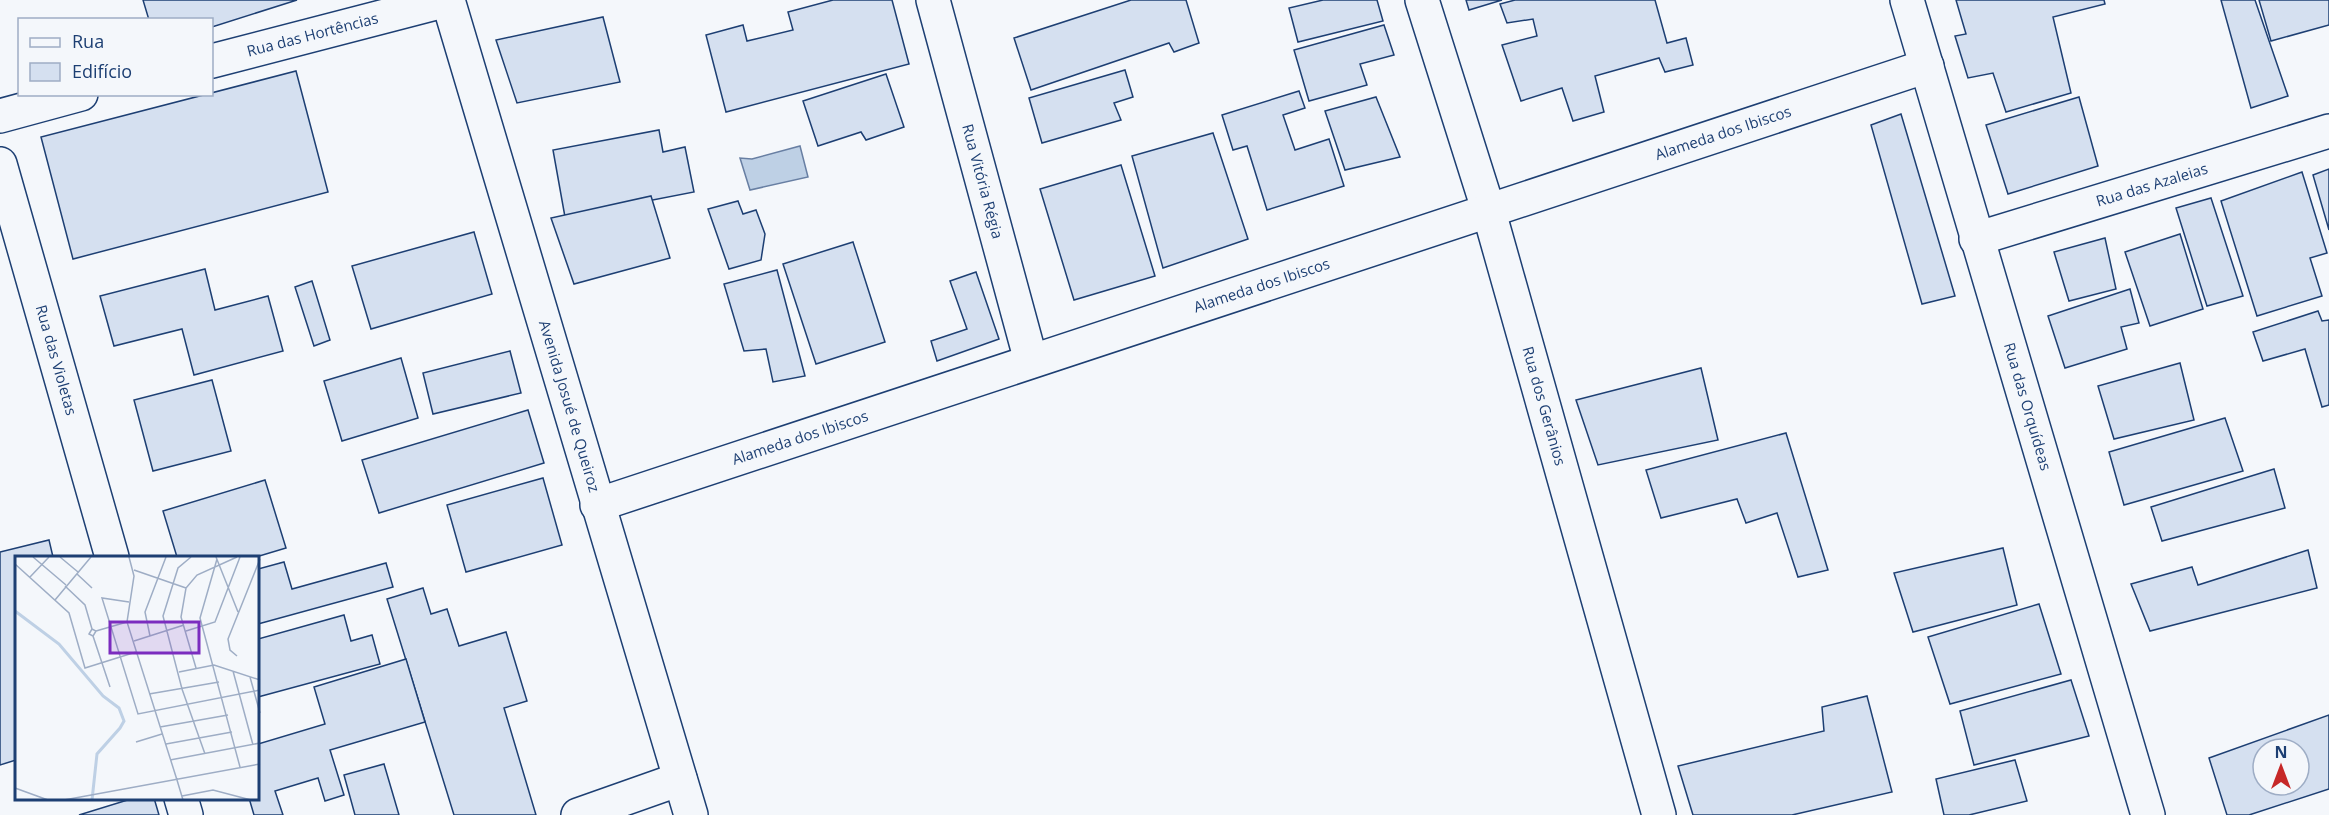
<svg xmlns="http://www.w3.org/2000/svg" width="2329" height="815" font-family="'Open Sans',sans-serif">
<rect width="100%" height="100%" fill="#f4f7fb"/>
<!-- water -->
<polygon fill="#bed0e5" stroke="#687fa3" stroke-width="1.5" points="800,146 808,177 750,190 740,158 752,159"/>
<!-- building -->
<g fill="#d5e0f0" stroke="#1d3f73" stroke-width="1.5" fill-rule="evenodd">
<polygon points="143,0 297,0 212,27 212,20 149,20"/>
<polygon points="833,0 892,0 909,64 726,112 706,35 743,25 747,41 793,30 788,12"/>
<polygon points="1131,0 1186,0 1199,43 1174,52 1169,43 1031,90 1014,38"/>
<polygon points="1323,0 1377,0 1383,21 1298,42 1289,8"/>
<polygon points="1466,0 1502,0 1469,10"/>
<polygon points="1515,0 1655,0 1667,43 1686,38 1693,65 1665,72 1659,58 1595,76 1604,112 1573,121 1562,88 1521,101 1502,45 1537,36 1533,19 1507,23 1500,4"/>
<polygon points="1956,0 2104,0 2105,4 2053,17 2071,93 2006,112 1993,73 1968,78 1955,36 1966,34"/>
<polygon points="2221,0 2255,0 2288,96 2251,108"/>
<polygon points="2259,0 2329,0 2329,25 2271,41"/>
<polygon points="603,17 620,82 517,103 496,40"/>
<polygon points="1384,25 1394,55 1360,64 1367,85 1309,101 1294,50"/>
<polygon points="1125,70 1133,97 1114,103 1121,120 1042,143 1029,98"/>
<polygon points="296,71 328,192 73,259 41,137"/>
<polygon points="886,74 904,127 866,140 861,132 818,146 803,101"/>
<polygon points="1299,91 1305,108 1283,115 1295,150 1329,139 1344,186 1267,210 1247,146 1233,150 1222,115"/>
<polygon points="1376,97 1400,157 1345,170 1325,111"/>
<polygon points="2079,97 2098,166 2008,194 1986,125"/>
<polygon points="1901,114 1955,296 1922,304 1871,125"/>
<polygon points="659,130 663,152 685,147 694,192 565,217 553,150"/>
<polygon points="1213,133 1248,239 1163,268 1132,156"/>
<polygon points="1121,165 1155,276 1074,300 1040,189"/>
<polygon points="2329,169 2329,230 2313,175"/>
<polygon points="2302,172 2327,253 2310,258 2322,296 2257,316 2221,201"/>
<polygon points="651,196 670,258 574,284 551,218"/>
<polygon points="2211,198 2243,296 2207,306 2176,208"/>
<polygon points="738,201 743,214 756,210 765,234 761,260 729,269 708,209"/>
<polygon points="474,232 492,294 371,329 352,266"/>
<polygon points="2180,234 2203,309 2150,326 2125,252"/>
<polygon points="2105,238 2116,289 2069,301 2054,252"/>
<polygon points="853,242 885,342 816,364 783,264"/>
<polygon points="205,269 215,310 268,296 283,351 194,375 182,329 114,346 100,296"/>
<polygon points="777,270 805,376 773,382 766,349 744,351 724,284"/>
<polygon points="976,272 999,339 937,361 931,341 967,329 950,281"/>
<polygon points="312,281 330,340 314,346 295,287"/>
<polygon points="2130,289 2139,323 2121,327 2127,349 2065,368 2048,316"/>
<polygon points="2318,311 2322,321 2329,320 2329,405 2322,407 2305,349 2263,361 2253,332"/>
<polygon points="510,351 521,393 433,414 423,373"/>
<polygon points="401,358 418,418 342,441 324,381"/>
<polygon points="2180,363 2194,420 2114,439 2098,386"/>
<polygon points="1701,368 1718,440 1598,465 1576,400"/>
<polygon points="212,380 231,451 153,471 134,400"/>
<polygon points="528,410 544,463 379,513 362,460"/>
<polygon points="2225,418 2243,471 2124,505 2109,452"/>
<polygon points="1786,433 1828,570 1798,577 1777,513 1746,523 1737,499 1661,518 1646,470"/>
<polygon points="2274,469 2285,508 2162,541 2151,507"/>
<polygon points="543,478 562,545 466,572 447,505"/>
<polygon points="265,480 286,548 256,557 177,557 163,511"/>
<polygon points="49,540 53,557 16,557 16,760 0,765 0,552"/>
<polygon points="2003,548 2017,605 1913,632 1894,573"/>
<polygon points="2308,550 2317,588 2150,631 2131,584 2192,567 2198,585"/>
<polygon points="284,562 292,589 386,563 393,587 258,624 258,569"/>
<polygon points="423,588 431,614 447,609 459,646 506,632 527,701 504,708 536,815 454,815 387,599"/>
<polygon points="2039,604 2061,674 1950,704 1928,637"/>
<polygon points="344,615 351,641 372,635 380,664 258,697 258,639"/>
<polygon points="406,659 425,722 330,750 344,795 325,801 318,778 275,791 283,815 254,815 249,798 258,798 258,744 325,724 314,687"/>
<polygon points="2071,680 2089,736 1974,765 1960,711"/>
<polygon points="1867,696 1892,792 1792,815 1693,815 1678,766 1824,731 1822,707"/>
<path d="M 2329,715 L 2329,789 L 2249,815 L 2227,815 L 2209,758 ZM 2263,749 L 2299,749 L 2299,785 L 2263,785 Z"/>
<polygon points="2015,760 2027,801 1969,815 1944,815 1936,779"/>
<polygon points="384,764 399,815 355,815 344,775"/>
<polygon points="134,798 154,798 159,815 79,815"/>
</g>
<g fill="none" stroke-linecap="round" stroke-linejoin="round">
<defs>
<g id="minor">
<path id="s1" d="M 933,0 L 1031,361"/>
<path id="s2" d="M 1422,0 L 1489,212 L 1659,815"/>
<path id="s3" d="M 1907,0 L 2148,815"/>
<path id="s4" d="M 212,61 L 447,0"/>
<polyline points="0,116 81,94"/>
<path id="s5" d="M 0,164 L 112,557"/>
<path id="s6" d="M 1976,239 L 2329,131"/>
<path id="s7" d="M 597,505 L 1927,66"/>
<polyline points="181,798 186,815"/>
<polyline points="578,815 680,779"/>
</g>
<g id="major">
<path id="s8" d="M 448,0 L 691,815"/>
</g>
</defs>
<!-- minor casing -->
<use href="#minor" stroke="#1d3f73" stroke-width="36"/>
<!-- major casing -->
<use href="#major" stroke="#1d3f73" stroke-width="36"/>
<!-- minor -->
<use href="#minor" stroke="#f4f7fb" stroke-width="33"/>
<!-- major -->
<use href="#major" stroke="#f4f7fb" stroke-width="33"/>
</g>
<g text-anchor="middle" stroke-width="4.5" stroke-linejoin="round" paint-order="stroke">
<!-- street labels -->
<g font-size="15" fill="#1d3f73" stroke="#f4f7fb">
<text dy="5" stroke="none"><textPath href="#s4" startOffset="104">Rua das Hortências</textPath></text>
<text dy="5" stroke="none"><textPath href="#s7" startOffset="1186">Alameda dos Ibiscos</textPath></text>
<text dy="5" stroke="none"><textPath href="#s1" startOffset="188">Rua Vitória Régia</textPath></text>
<text dy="5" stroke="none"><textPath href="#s6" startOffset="184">Rua das Azaleias</textPath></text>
<text dy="5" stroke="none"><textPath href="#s7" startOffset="700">Alameda dos Ibiscos</textPath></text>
<text dy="5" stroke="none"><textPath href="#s5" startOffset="204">Rua das Violetas</textPath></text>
<text dy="5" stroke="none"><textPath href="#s2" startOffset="424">Rua dos Gerânios</textPath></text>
<text dy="5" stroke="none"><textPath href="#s8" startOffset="424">Avenida Josué de Queiroz</textPath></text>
<text dy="5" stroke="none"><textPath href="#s3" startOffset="424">Rua das Orquídeas</textPath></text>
<text dy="5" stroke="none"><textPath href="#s7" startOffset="214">Alameda dos Ibiscos</textPath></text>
</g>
</g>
<!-- overview -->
<g transform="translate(15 556)">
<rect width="244" height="244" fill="#f4f7fb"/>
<path fill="none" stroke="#bed0e5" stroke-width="3" d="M 0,55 L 44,88 L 88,140 L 104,152 L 109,165 L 105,172 L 82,198 L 77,244"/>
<path fill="none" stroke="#9eadc5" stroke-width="1.5" d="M 18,1 L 51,29M 45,1 L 63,16M 114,1 L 119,20 L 112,66 L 162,224M 176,1 L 163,12 L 148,60 L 167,133 L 190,198M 201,1 L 223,56M 202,3 L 185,62 L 225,211M 0,8 L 54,57 L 70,112 L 121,96M 119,14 L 171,32M 62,18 L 77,32M 15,21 L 34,1M 50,30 L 70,49 L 77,73M 40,44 L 76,1M 114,46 L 87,42 L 123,158 L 245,134M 81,75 L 112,66M 171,75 L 200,66 L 225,1M 78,80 L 74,78 L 77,73 L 81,75 L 78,80 L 95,131M 135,80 L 130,56 L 151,1M 119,85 L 169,69M 222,100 L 215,94 L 213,83 L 245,3M 181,112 L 166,61 L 171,32 L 182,19 L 222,1M 218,115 L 238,189M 164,116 L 199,109 L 245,124M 235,121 L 245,157M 134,138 L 204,126M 145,171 L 213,159M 121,186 L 147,178M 151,188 L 217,176M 155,204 L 245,187M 162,224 L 168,244M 0,232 L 33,244M 167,240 L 198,234 L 236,244M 49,244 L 245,208"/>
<path fill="#7b2cbf" fill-opacity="0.15" stroke="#7b2cbf" stroke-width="3" d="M 95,66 L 184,66 L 184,97 L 95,97 Z"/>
<rect width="244" height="244" fill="none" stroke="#1d3f73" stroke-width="3"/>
</g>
<!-- legend -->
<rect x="18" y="18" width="195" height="78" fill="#f4f7fb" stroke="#9eadc5" stroke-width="1.5"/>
<rect x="30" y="38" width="30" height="9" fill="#f4f7fb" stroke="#9eadc5" stroke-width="1.5"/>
<text x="72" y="48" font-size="18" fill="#1d3f73">Rua</text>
<rect x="30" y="63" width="30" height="18" fill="#d5e0f0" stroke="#9eadc5" stroke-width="1.5"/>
<text x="72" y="78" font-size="18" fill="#1d3f73">Edifício</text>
<!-- north arrow -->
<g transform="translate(2281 767)"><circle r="28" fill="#f4f7fb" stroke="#9eadc5" stroke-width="1.5"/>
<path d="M0-4.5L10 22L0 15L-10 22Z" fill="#c62828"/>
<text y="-9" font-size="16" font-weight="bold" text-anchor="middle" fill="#1d3f73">N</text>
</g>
</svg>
